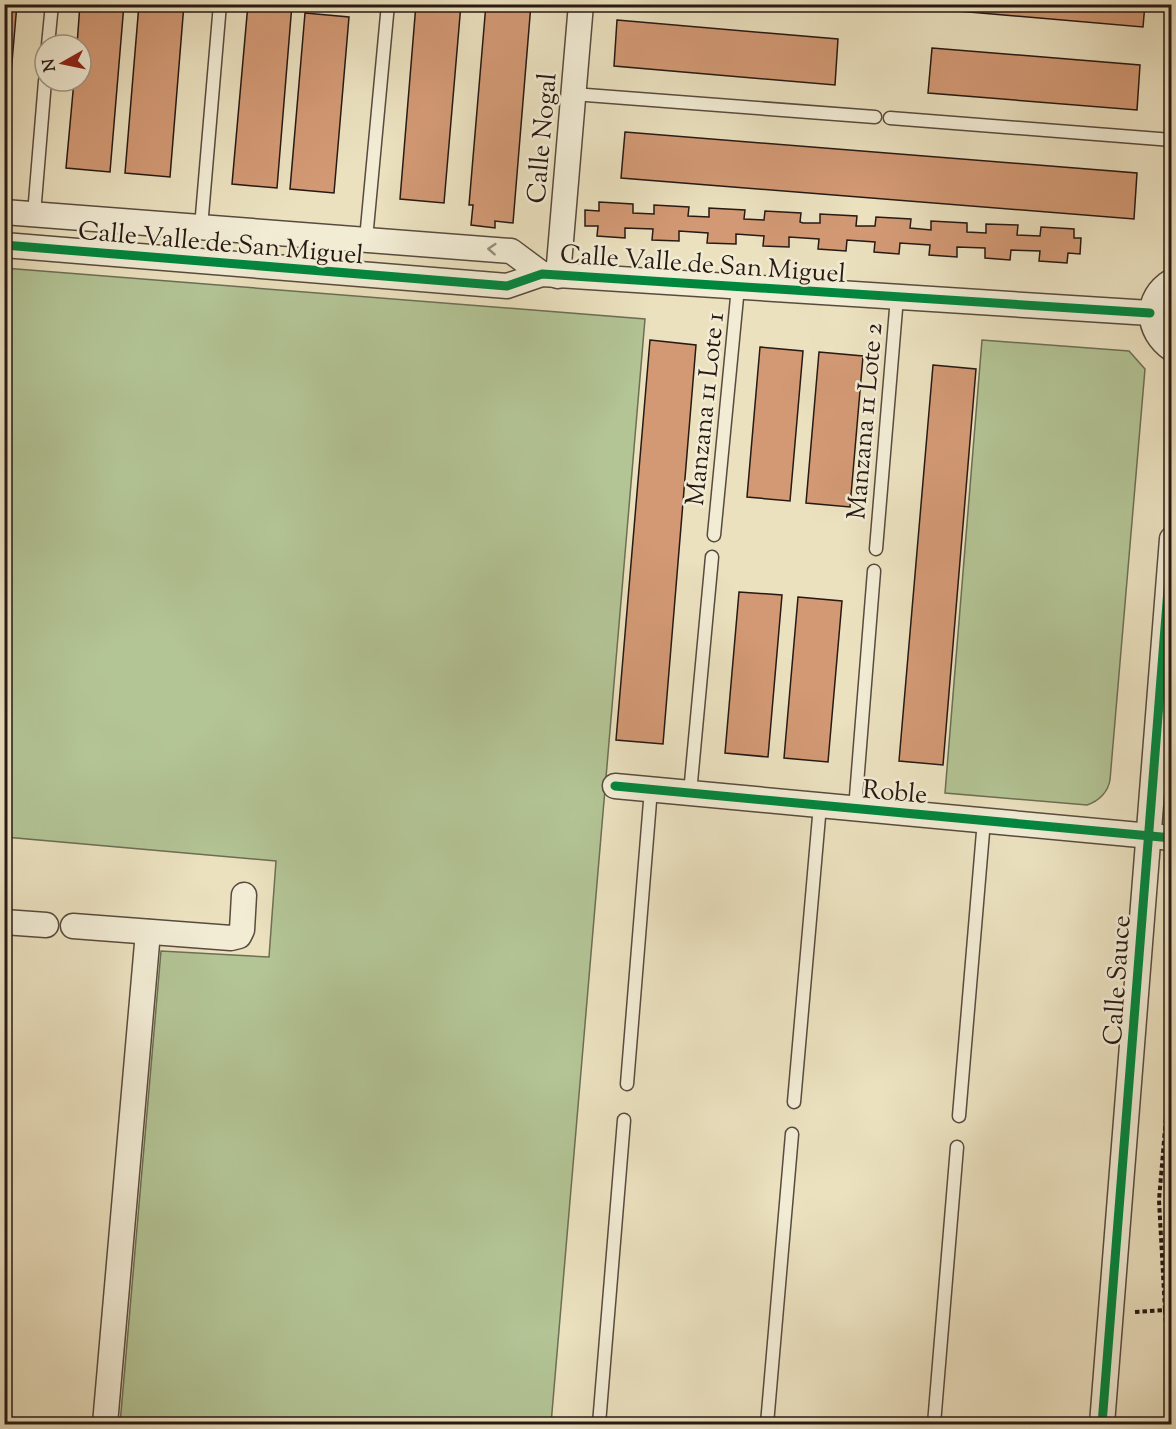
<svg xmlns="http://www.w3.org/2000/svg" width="1176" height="1429" font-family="'Sorts Mill Goudy',serif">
<rect width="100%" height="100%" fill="#ebe1bf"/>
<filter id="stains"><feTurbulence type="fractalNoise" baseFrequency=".00333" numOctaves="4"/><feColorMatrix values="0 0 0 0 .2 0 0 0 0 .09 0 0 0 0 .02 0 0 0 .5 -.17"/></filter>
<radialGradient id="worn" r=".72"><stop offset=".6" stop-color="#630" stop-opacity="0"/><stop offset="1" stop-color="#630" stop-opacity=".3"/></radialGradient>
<!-- green -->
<g fill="#b3c495" stroke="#6d6e54" stroke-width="1.5">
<polygon points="4,268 645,319 551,1424 120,1424 161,951 269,957 276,861 5,837"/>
<path d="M 982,340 L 1129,351 L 1145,369 L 1110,780 C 1108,792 1099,801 1087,805 L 945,793 Z"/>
</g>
<!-- building -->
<g fill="#d29974" stroke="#271913" stroke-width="1.5">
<polygon points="4,4 17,4 4,155"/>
<polygon points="80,4 124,4 110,172 66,168 74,81 81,81 81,45 77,45"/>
<polygon points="139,4 184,4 170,177 125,173"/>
<polygon points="248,4 292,4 277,188 232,184"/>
<polygon points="416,4 461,4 444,203 400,199"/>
<polygon points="486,4 531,4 513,223 495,221 495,228 471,225 473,205 469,205"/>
<polygon points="936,4 1145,4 1143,27 935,9"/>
<polygon points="305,13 349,17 334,193 290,189"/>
<polygon points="617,20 838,39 835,85 614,66"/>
<polygon points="932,48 1140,65 1137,110 928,93"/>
<polygon points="625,132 1137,173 1134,219 621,178"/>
<polygon points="599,202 633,204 633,213 654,214 654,205 689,207 688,216 709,217 709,208 745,210 744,219 764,220 765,211 801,213 800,222 803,223 820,223 820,214 857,216 856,226 875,226 876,217 911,219 910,228 931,230 931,221 967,223 967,232 986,233 986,224 1018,225 1017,235 1040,236 1041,227 1074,229 1074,238 1081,238 1080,254 1068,253 1067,263 1039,261 1040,251 1011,250 1010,260 985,258 985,248 957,247 957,257 929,255 930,245 900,243 899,254 874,252 875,242 847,240 846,251 818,249 819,239 789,237 789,247 763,246 764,236 736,234 736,244 707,243 708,233 679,231 679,241 652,240 653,229 625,228 625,238 597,236 598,226 585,226 585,210 599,211"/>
<polygon points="650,340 696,345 663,744 616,740"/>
<polygon points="760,347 803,351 790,501 747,497"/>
<polygon points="819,352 863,356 850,507 806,503"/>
<polygon points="933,365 976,369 943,765 899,761"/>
<polygon points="739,592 782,595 768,757 725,753"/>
<polygon points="798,597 842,601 828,762 784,758"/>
</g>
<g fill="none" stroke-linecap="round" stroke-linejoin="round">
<defs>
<g id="lane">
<polyline points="48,45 52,4"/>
<polyline points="573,94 875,117"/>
<polyline points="890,118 1172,140"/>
<polyline points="34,214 45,81"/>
<polyline points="201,227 220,4"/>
<polyline points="366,239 388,4"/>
<polyline points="714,535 738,287"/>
<polyline points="876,549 897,297"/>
<polyline points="690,793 712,557"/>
<polyline points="855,809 874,571"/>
<polyline points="627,1084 651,789"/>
<polyline points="794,1102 820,805"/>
<polyline points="959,1116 984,820"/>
<polyline points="599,1424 624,1120"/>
<polyline points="767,1424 792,1134"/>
<polyline points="934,1424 957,1147"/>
</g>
<g id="street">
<polyline points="4,212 511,251 542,274"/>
<polyline points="4,245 507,286 542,274 1150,313"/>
<polyline points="558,276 581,4"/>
<path d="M 1172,281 C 1144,298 1146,331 1172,349"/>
<polyline points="615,786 1172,838"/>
<polyline points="4,922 46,925"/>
<polyline points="73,926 231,938 239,936 242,930 244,895"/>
<polyline points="105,1424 148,932"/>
<polyline points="1102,1424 1172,539"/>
</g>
</defs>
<!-- lane casing -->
<use href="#lane" stroke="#584b3e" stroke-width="15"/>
<!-- street casing -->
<use href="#street" stroke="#584b3e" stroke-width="27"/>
<!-- path -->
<g stroke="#271913" stroke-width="4" stroke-dasharray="4.5 3" stroke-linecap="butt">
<polyline points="1165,1310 1159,1200 1172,1046"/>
<polyline points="1135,1312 1165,1310 1168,1362 1172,1377"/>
</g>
<!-- lane -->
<use href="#lane" stroke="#f2ecd5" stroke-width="12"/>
<!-- street -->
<use href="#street" stroke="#f2ecd5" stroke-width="24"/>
<defs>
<g id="cycleway">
<polyline points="4,245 507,286 542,274 1150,313"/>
<polyline points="615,786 1172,838"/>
<polyline points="1102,1424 1172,539"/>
</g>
</defs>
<!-- cycleway casing -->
<use href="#cycleway" stroke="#f2ecd5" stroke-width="13"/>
<!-- cycleway -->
<use href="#cycleway" stroke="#00873e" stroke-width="9"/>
</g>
<!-- one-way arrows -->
<defs><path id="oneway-chevron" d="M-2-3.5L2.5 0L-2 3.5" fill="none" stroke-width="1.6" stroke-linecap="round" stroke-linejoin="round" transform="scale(1.5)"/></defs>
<use stroke="#978d7e" href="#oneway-chevron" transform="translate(492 249) rotate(-176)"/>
<g text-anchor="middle" stroke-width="5" stroke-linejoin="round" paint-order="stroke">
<!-- street labels -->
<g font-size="26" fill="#271913" stroke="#f2ecd5">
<text transform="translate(541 138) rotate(-85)" y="9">Calle Nogal</text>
<text transform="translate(221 242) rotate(5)" y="9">Calle Valle de San Miguel</text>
<text transform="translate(703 263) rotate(4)" y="9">Calle Valle de San Miguel</text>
<text transform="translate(704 409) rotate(-84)" y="9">Manzana 11 Lote 1</text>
<text transform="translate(864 421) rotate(-85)" y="9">Manzana 11 Lote 2</text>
<text transform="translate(895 791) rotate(5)" y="9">Roble</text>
<text transform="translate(1116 980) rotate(-86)" y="9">Calle Sauce</text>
</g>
</g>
<!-- margin -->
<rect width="1176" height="1429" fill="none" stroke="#ebe1bf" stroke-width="24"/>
<rect x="6" y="6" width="1164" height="1417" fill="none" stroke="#271913" stroke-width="3"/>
<rect x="12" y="12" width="1152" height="1405" fill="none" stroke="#271913" stroke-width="1.5"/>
<!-- north arrow -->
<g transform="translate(63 63) rotate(261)"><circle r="28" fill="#f2ecd5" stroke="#a19887" stroke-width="1.5"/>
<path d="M0-4.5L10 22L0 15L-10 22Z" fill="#8f2418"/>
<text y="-9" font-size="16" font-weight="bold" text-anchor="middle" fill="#271913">N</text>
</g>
<rect width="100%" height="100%" filter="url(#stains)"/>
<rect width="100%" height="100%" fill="url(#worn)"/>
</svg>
